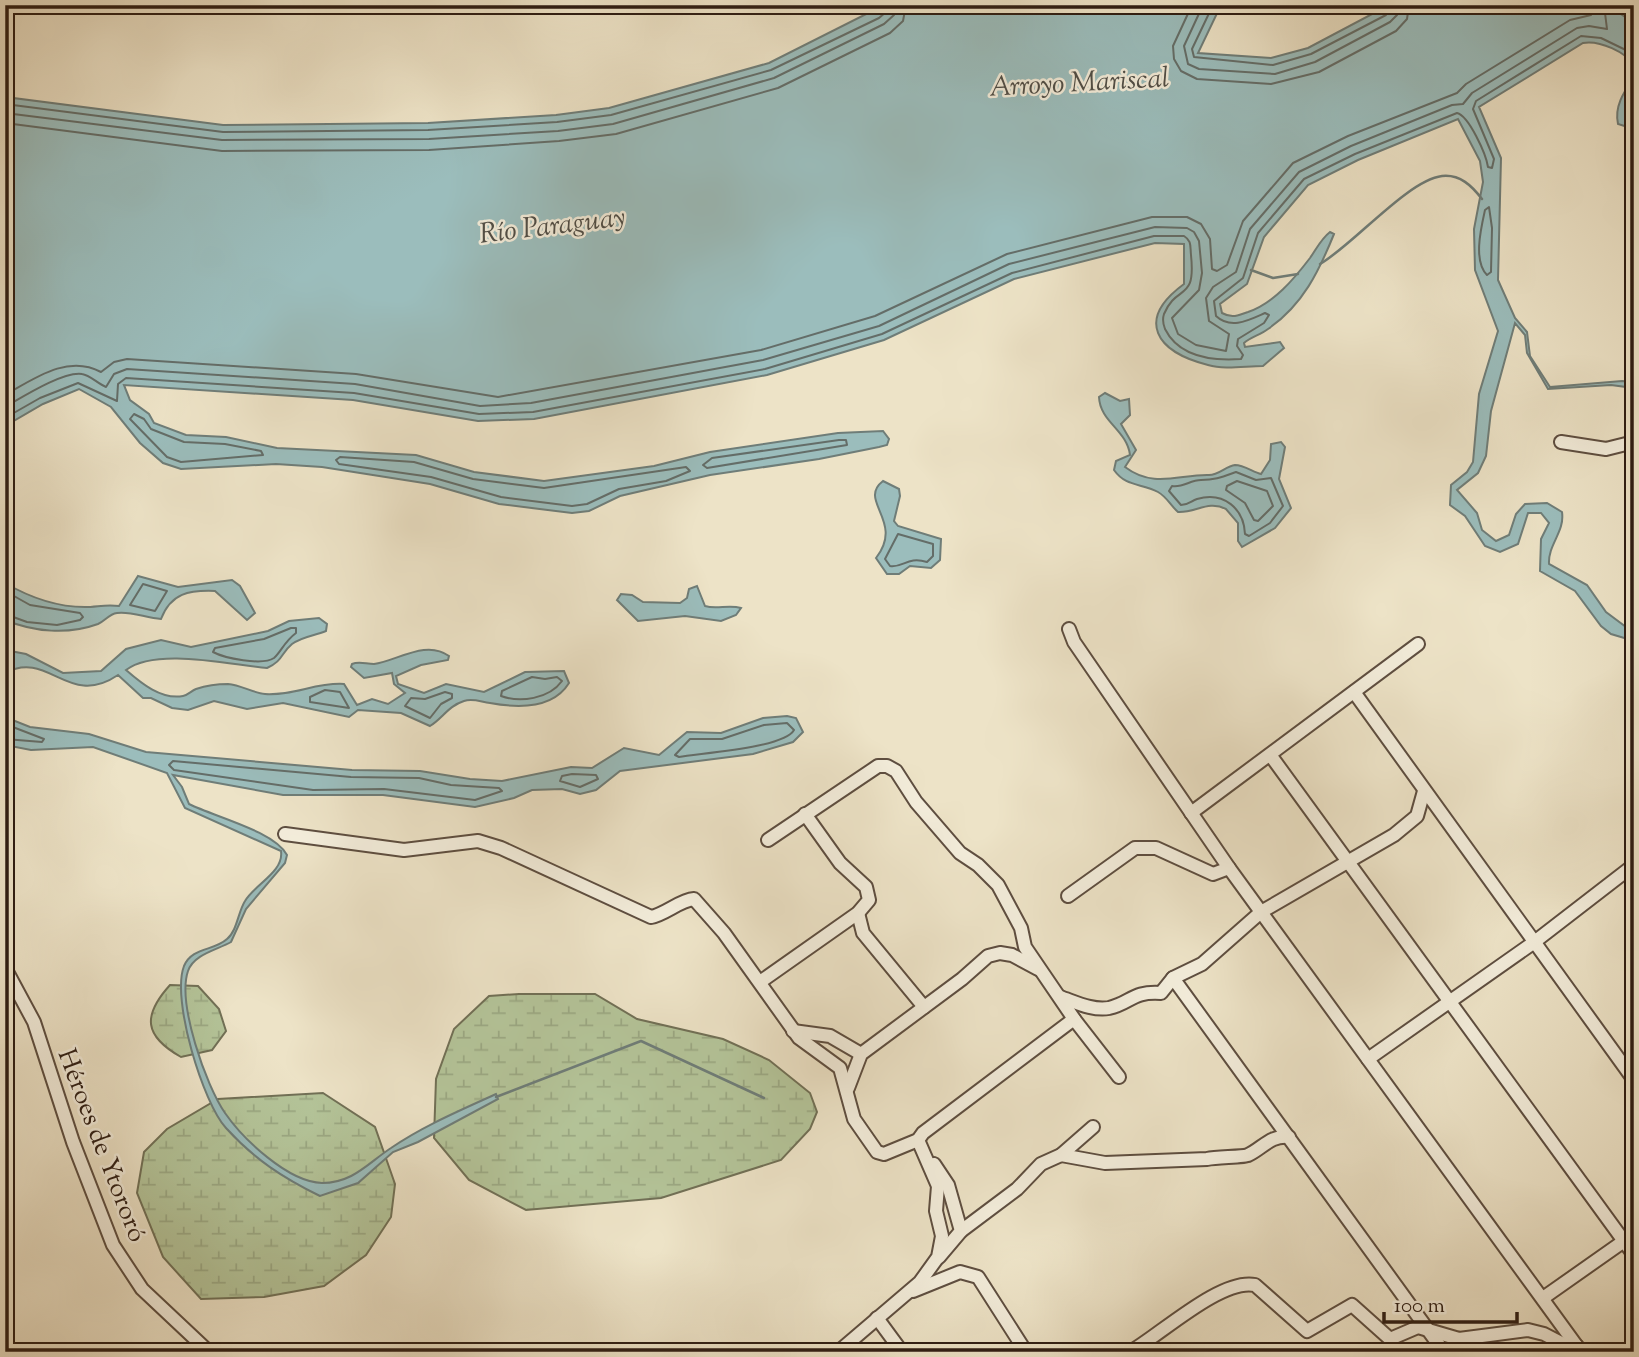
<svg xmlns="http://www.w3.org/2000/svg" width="1639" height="1357" font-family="'Sorts Mill Goudy',serif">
<defs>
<pattern id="wetland-marsh" width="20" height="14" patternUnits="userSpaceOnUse" patternTransform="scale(1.75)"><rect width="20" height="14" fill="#b4c499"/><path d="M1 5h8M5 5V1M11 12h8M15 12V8" fill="none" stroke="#9ba883"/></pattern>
</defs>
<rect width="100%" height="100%" fill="#ede3c7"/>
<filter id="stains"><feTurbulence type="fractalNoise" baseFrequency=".00286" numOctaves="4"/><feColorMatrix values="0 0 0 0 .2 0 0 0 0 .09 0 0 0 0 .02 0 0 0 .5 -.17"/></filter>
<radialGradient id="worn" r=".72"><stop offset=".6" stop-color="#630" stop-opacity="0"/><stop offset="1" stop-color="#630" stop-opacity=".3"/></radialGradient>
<!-- wetland -->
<g fill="url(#wetland-marsh)" stroke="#717056" stroke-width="2">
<path d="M 170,985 L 198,986 L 219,1009 L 226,1031 L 212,1050 L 181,1057 C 144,1036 142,1016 170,985 Z"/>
<polygon points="519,994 595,994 637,1019 723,1039 769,1060 810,1093 817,1112 810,1129 781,1160 661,1198 526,1210 469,1180 434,1138 436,1079 454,1029 489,996"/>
<polygon points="323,1093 375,1127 395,1184 391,1217 366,1255 324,1286 264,1297 201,1299 163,1257 137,1193 144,1152 167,1129 218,1099"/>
</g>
<!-- water -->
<g fill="#9bbdbc" stroke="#6f7d78" stroke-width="2">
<path d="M 884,5 L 1221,5 L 1198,53 L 1271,58 L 1308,48 L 1389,5 L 1625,5 L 1618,12 L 1634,23 L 1634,66 C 1627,52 1599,40 1583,43 L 1479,107 L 1501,158 L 1498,280 L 1515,318 L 1527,332 L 1530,356 L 1550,387 L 1622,381 L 1634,382 L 1634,388 L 1611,385 L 1548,389 L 1527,353 L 1525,335 L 1515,323 L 1491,411 L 1486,456 L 1478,473 L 1457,490 L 1477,513 L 1482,530 L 1496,541 L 1509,535 L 1516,514 L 1525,504 L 1547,503 L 1562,512 C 1565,532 1548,544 1549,564 L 1587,585 L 1606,612 L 1634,633 L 1634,641 L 1611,634 L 1601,626 L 1575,591 L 1540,571 L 1541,539 L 1549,523 L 1541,513 L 1528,513 L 1518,544 L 1500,552 L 1485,546 L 1465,516 L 1450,505 L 1451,485 L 1467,472 L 1473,462 L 1479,394 L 1498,331 L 1475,270 L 1474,229 L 1483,182 L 1480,161 L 1458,119 L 1358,160 L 1308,185 L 1264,237 L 1247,284 L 1220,304 L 1222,313 C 1233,319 1238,315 1248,312 C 1274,303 1294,279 1310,258 C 1317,248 1321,239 1330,232 L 1334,234 C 1319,271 1303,305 1268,329 C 1260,335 1251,337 1244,343 L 1245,347 L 1280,342 L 1284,348 L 1263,366 C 1245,366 1225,370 1208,365 C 1156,352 1135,320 1184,284 L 1184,244 L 1155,243 L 1014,279 L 884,340 L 767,375 L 534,419 L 478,421 L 353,400 L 124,385 L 130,400 L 149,414 L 154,423 L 186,435 L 226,437 L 277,448 L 416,455 L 474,472 L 544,481 L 654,466 L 710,452 L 838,433 L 883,431 L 889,439 L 887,445 L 879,447 L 819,459 L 710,475 L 620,496 L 589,511 L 572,513 L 499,504 L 430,484 L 322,467 L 276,464 L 181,469 L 163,463 L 140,443 L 111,407 L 79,389 L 43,404 L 5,426 L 5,97 L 223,125 L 428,123 L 556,115 L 609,108 L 769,63 Z"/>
<path d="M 1634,77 L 1634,125 L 1631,128 L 1618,124 C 1614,106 1624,92 1634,77 Z"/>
<path d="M 1105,393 L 1120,401 L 1129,399 L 1130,415 L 1121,424 L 1136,450 L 1125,467 C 1154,489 1180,474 1209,475 C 1219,475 1226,466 1235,465 C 1244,465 1253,472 1261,474 L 1270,460 L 1271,444 L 1281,442 L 1285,447 L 1279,479 L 1291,508 L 1275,528 L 1242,547 L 1238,541 L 1238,523 L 1226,509 C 1208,500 1196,513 1178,512 C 1171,506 1167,497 1158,492 C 1141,483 1126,487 1114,470 L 1116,461 L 1130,455 C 1127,430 1100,422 1099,397 Z"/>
<path d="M 883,481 L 899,489 L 900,496 L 894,521 L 898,526 L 941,539 L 940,560 L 931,568 L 910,566 L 899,574 L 887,574 L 876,558 C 905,521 857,501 883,481 Z"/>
<path d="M 138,576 L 178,587 L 232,580 L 240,586 L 255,613 L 247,620 L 215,591 C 189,590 171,593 161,619 C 146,618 131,611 117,613 C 109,614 105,621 98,624 C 68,635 34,632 5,620 L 5,583 C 29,597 56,607 85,607 C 97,607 106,604 119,606 Z"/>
<path d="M 697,586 L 705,606 C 717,610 728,604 741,608 L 736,615 L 721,621 L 685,616 L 638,621 L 617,600 L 621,594 L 632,595 L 643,602 L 680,603 L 687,598 L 689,589 Z"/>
<path d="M 319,618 L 327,624 L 326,631 C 314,636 303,636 292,644 C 281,653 283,661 267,668 C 231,665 156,647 126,670 C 141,683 161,700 183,696 C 188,695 191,691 196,689 C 205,686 219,684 228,684 C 241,685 253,693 265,694 C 293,696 317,682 344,684 L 357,705 L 372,699 L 388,704 L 405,693 L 394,684 L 392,673 L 364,678 L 351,667 L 352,664 C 359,661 366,664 374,664 C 397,661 426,639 449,656 L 448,660 L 421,665 L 396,676 L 398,684 L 424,693 L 446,684 L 484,692 L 525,672 L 564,671 L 569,683 C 553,709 517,708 490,703 C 481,702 473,698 464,701 C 448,706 443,718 430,726 L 401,713 L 358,710 L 349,717 L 283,703 L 247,709 L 214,701 L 188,710 L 172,708 L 151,698 L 143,698 L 118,675 C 68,709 49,649 5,673 L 5,650 L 26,654 L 63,673 L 101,671 L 126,649 L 161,640 L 191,647 L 268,631 L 289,621 Z"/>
<path d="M 787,716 L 796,718 L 803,732 L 793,742 L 753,754 L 620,771 L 596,790 L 580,794 L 562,789 L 532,790 L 514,798 L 475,807 L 383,795 L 283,795 L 173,775 L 182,787 L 189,804 C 215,817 274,831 287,855 L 285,863 L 246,909 L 231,942 C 217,950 194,954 188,971 C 177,1003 206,1086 225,1113 C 243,1139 288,1182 322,1183 C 353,1183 368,1163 391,1148 C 423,1126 461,1110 496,1094 L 498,1099 L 418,1142 L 393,1152 L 358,1183 L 320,1196 C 283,1178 254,1159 226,1128 C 203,1103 171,999 184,966 C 192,947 214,951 227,939 C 237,931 238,912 245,901 C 255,884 284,872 281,851 L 185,808 L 167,773 L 93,747 L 31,750 L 5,745 L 5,717 L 30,727 L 89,734 L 146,752 L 352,770 L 420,771 L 470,779 L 502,781 L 571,767 L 592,768 L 624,748 L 659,755 L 687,732 L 721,733 L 763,718 Z"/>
</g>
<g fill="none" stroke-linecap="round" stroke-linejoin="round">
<!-- shore -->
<g stroke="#646d68" stroke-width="2">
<polyline points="1192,5 1173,46 1174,59 1181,71 1197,79 1271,84 1319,72 1396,31 1407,19 1409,5"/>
<polyline points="1203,5 1184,46 1188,64 1199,69 1275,74 1315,62 1390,22 1397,15 1399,5"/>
<polyline points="1213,5 1192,49 1194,57 1273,65 1311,54 1386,15 1390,5"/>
<polyline points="5,104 223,132 428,130 557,122 611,115 771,70 879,18 886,12 887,5"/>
<polyline points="5,113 222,140 429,139 558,131 613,124 774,78 884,24 894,15 896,5"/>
<polyline points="5,123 222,151 429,150 559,141 616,134 778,88 890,33 903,21 906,5"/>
<path d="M 1489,207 L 1492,228 L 1491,272 L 1487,275 C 1473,261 1481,228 1485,210 Z"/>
<path d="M 5,395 C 35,378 68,354 101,372 L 114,362 L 127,359 L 356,374 L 498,397 L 761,350 L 875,316 L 1007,254 L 1152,217 L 1187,217 L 1201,224 L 1210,239 L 1212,269 L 1217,271 L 1227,265 L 1243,221 L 1293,163 L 1348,136 L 1457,93 L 1466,84 L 1570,20 L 1591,15 L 1593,5"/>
<path d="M 5,407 C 21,398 63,371 82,374 C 90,375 98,384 106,387 L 114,374 L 127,369 L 355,384 L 480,406 L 531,403 L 763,360 L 879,326 L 1009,264 L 1155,227 L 1187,228 L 1194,232 L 1199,241 L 1202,273 L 1199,290 L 1172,318 L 1178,334 L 1196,345 L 1226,351 L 1229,334 L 1209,321 L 1206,298 L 1213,287 L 1236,272 L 1250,229 L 1299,172 L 1351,146 L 1452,105 L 1463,104 L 1472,93 L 1577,28 L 1589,26 L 1607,29 L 1604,5"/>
<polygon points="134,414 144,419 151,429 184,442 225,444 261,451 263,455 181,462 167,457 130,419"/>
<path d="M 5,418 L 40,398 L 78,383 L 117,401 L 118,384 L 126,378 L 354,393 L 479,414 L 533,412 L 765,369 L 882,334 L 1012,273 L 1154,236 L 1184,236 C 1192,241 1190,246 1191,255 C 1196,303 1177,283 1164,314 C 1162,320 1163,324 1165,329 C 1179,357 1213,361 1241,359 L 1243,355 L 1237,346 L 1238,339 L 1264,323 L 1269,315 L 1265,313 C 1249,320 1231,330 1216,316 L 1214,301 L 1243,278 L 1258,233 L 1304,179 L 1355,154 L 1457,113 C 1469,116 1486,154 1488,167 L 1492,168 L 1494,159 L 1473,109 L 1476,101 L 1581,36 L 1601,38 L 1634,54"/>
<polygon points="839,440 846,440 847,445 707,468 703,465 712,458"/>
<polygon points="340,457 414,462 473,479 544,488 686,467 690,471 666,481 619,489 587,504 572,506 501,497 431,477 339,464 336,460"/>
<path d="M 1236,472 L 1256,480 L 1271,478 L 1283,506 L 1270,523 L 1249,536 L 1245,534 C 1244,509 1224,491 1197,499 C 1191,501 1189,505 1181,505 L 1169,491 L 1172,486 C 1183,488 1190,480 1201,480 C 1215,480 1222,477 1236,472 Z"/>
<polygon points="1237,481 1267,491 1273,506 1258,521 1254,520 1245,503 1226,490 1227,486"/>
<path d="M 898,534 L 933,544 L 933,556 L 927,562 C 907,556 904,568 890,566 L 885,559 Z"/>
<polygon points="143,584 167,591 155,611 130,605"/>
<polyline points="5,591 30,605 80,613 83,617 80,620 57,625 27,622 5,614"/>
<path d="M 291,628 L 296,628 L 296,633 C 284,642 281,652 274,658 C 262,666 224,658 213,652 L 215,648 L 264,639 Z"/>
<path d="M 532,677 L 545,679 L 557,677 L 562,681 C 549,699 520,703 501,696 L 502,691 Z"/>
<polygon points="325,690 340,692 349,708 310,702 310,697"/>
<polygon points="445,692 452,694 452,698 441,704 430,718 405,706 411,698 425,699"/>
<path d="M 787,723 L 794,730 C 784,748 701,753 679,757 L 675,755 L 690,739 L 722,739 L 764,725 Z"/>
<polyline points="5,724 44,739 42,742 5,739"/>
<polygon points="173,761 351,777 419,778 451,785 499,788 502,791 475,800 384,789 313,790 174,770 169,765"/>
<polygon points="572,774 596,775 598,779 580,787 560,781 562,776"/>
</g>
<!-- stream -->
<g stroke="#6f7d78" stroke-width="2.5">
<path d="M 1320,264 C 1353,245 1408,180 1442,176 C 1460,174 1472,186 1482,199"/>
<polyline points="1251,270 1273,278 1298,274"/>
<polyline points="496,1097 641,1041 764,1098"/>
</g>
<defs>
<g id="minor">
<polyline points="1561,442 1606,449 1634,442"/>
<polyline points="1069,629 1074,642 1229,868 1581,1352"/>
<polyline points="1354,692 1634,1080"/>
<polyline points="1271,756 1634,1255"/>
<polyline points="1191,813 1418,644"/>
<path d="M 285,834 L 404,850 L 478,841 L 501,848 L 651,917 C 666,914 680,900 694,899 L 724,933 L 799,1038 L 840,1068 L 854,1119 L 877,1152 L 884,1154 L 918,1140 L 923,1133 L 1074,1019"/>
<polyline points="768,840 878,766 887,766 896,771 916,802 960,853 978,865 998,885 1021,928 1025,947 1074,1019 1119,1077"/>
<polyline points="1068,896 1135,848 1156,848 1213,874 1229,868"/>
<polyline points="858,913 863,933 924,1007"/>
<polyline points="5,968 34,1022 73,1142 113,1245 142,1289 209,1352"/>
<polyline points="1173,978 1444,1352"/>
<polyline points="760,982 858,913 869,900 866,887 840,863 805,814"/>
<path d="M 1060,997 C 1075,1002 1093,1011 1109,1008 C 1131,1003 1132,991 1161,993 L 1173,978 L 1202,964 L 1261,912 L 1394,835 L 1417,816 L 1424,791"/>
<polyline points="793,1031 830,1036 861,1054"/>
<polyline points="1368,1059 1533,943 1634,865"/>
<polyline points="848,1088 861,1054 962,979 988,956 1000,953 1012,955 1038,969"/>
<path d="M 1061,1155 L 1105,1163 L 1207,1159 C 1217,1157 1244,1157 1248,1155 C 1263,1148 1270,1135 1289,1137"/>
<polyline points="934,1164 948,1185 961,1231 939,1257"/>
<polyline points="961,1231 1017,1189 1041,1164 1061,1155 1093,1127"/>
<polyline points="913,1291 960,1272 978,1277 1026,1352"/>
<polyline points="1543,1298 1634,1234"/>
<polyline points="877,1318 902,1352"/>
<polyline points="838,1352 920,1282 938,1257 942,1236 936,1211 938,1186 918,1140"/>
<path d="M 1130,1352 C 1160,1335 1221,1278 1255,1285 L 1307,1331 L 1352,1305 L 1390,1339 L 1418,1327 L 1459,1339 L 1528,1330 L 1544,1334 L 1569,1347 L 1577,1346"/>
</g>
</defs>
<!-- minor casing -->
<use href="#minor" stroke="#5e4e40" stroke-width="16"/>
<!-- minor -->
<use href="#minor" stroke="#f3eddb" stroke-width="12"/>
</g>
<g text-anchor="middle" stroke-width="5" stroke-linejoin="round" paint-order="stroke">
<!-- street labels -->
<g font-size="26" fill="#2e1d13" stroke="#f3eddb">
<text transform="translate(103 1145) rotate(69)" y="9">Héroes de Ytororó</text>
</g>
<!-- water labels -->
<g font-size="28" font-style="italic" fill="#4f4d46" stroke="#f3eddb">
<text transform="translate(1079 81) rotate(-3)" y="10">Arroyo Mariscal</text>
<text transform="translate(552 224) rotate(-7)" y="10">Río Paraguay</text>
</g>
</g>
<!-- margin -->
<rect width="1639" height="1357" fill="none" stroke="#ede3c7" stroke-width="28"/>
<rect x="7" y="7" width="1625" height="1343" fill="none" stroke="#2e1d13" stroke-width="3.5"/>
<rect x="14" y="14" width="1611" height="1329" fill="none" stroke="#2e1d13" stroke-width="2"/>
<!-- scale -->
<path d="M1384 1312v10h133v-10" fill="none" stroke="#2e1d13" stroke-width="3.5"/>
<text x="1394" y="1312" font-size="21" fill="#2e1d13" stroke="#f3eddb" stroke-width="5" paint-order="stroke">100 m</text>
<rect width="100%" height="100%" filter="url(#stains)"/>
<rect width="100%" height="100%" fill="url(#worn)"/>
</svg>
